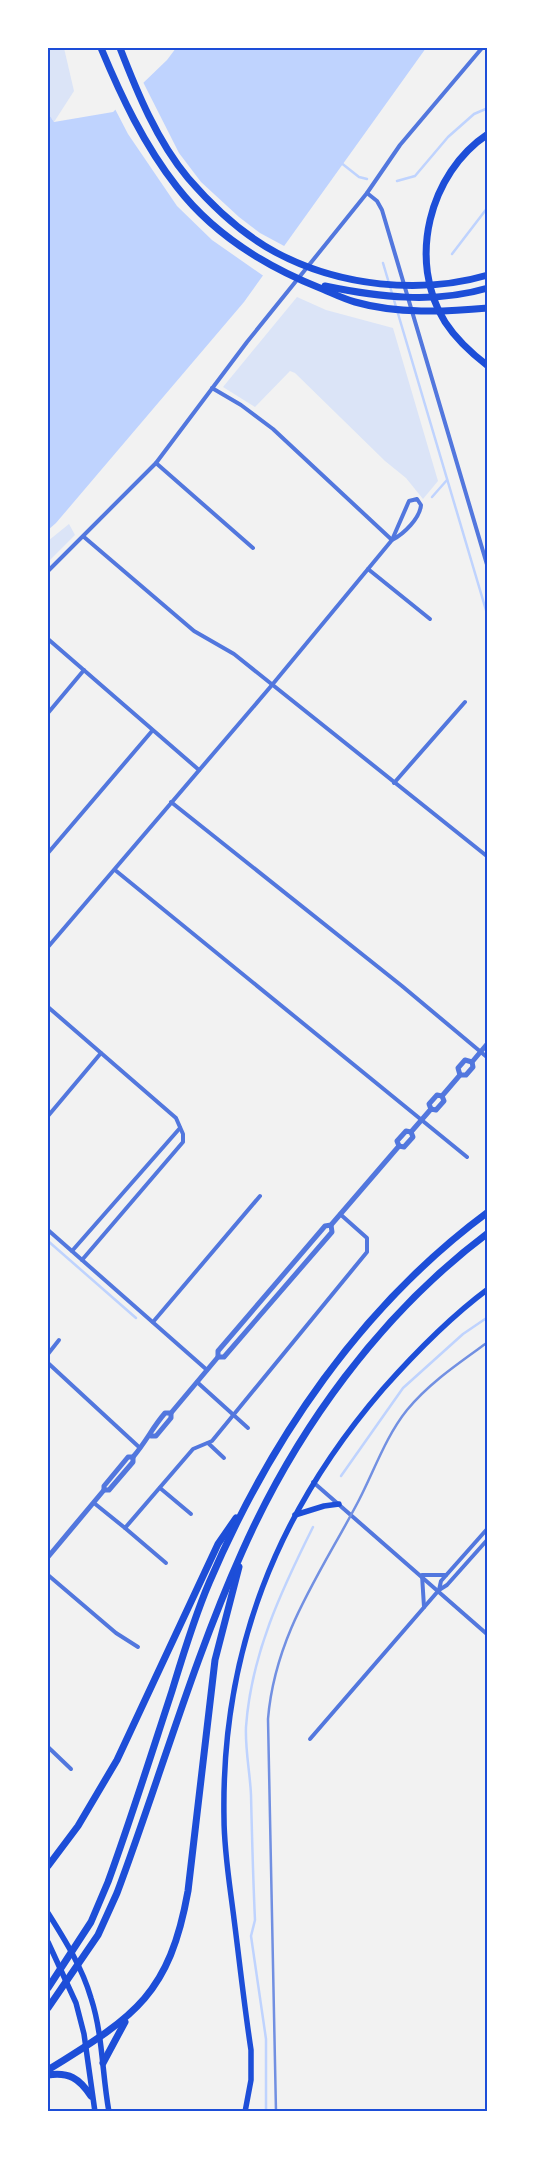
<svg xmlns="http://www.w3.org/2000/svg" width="535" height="2159" font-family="'Alegreya Sans',sans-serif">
<rect width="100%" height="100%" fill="#f2f2f2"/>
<!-- green -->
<g fill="#dbe4f7">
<polygon points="48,48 64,48 74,91 54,122 48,113"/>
<polygon points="297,297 326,310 393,328 438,481 423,499 406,478 385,461 295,373 290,371 255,407 223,387"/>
<polygon points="69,524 75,535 48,562 48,541"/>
</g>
<!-- water -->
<polygon fill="#bfd3fe" points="176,48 426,48 244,302 56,523 48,530 48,113 54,122 113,112 167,60"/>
<!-- pier -->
<polygon fill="#f2f2f2" points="142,80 179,153 201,182 239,217 260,233 286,247 265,277 212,240 177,206 128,134 114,107"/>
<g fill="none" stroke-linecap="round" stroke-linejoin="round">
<!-- stream -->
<g stroke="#bfd3fe" stroke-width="2.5">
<polyline points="340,162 359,177 367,179"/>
<polyline points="397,181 415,176 448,137 474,114 488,108"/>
<polyline points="452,254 488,207"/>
<polyline points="383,263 488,617"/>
<polyline points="432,497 447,480"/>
<polyline points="48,1241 136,1318"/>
<polyline points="341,1476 403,1388 463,1334 488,1317"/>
<path d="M 266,2112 L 266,2039 L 251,1936 L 255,1920 C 253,1878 252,1837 251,1795 C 250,1772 245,1750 246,1727 C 251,1655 281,1591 313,1527"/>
</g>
<!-- minor -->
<g stroke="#5277de" stroke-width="4">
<polyline points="367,193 377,201 382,210 488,568"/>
<polyline points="212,388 241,405 273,429 392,540"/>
<polyline points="156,463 253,548"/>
<polyline points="84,537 194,631 234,654 488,857"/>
<polyline points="368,569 430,619"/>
<polyline points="48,571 156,463 247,342 367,193 400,145 482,48"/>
<polyline points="48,639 199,770"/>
<polyline points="48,713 84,670"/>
<polyline points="394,783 465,702"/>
<polyline points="171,802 402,986 488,1058"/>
<polyline points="48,853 152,731"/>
<polyline points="115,870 467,1157"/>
<path d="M 48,947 L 272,685 L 392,540 L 409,501 L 417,499 L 421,505 C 420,518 404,534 392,540"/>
<polyline points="48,1007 176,1118 183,1134 183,1142 82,1260"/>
<polyline points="48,1116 101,1053"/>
<polyline points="48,1230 207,1370"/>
<polyline points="72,1251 180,1128"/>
<polyline points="153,1322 260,1196"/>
<polyline points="48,1354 59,1340"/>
<polyline points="48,1363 140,1448"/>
<polyline points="197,1382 248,1428"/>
<polyline points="208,1443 224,1458"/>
<polyline points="313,1482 488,1635"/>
<polyline points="160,1488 191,1514"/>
<polyline points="94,1503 125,1528 193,1449 212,1441 367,1252 367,1238 340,1214"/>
<polyline points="125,1528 166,1563"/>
<polyline points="48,1575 116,1633 138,1647"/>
<polyline points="439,1590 441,1581 488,1528"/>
<polyline points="424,1607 422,1575 446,1575"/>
<polyline points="310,1739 439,1590 447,1585 488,1539"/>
<polyline points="48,1747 71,1769"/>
</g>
<!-- tertiary -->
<g stroke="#5277de" stroke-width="5">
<polyline points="460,1075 458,1068 465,1060 472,1062"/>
<polyline points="431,1109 429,1104 437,1095 442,1096 460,1075 466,1075 473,1067 472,1062 488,1043"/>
<polyline points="399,1146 404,1147 413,1137 411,1132"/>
<polyline points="218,1357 224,1357 332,1232 331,1225"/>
<polyline points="151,1436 156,1436 171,1418 171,1413"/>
<path d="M 104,1490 L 104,1486 L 128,1457 L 133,1457 C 146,1442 152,1428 165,1413 L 171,1413 L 218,1357 L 218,1351 L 325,1226 L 331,1225 L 399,1146 L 397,1141 L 406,1131 L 411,1132 L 431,1109 L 436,1110 L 444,1101 L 442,1096"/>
<polyline points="48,1557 104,1490 109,1490 133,1462 133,1457"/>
</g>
<!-- secondary -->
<g stroke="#1d4ed8" stroke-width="5.5">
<polyline points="295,1515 324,1506 339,1504"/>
<path d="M 48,1913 C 65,1940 82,1967 91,1998 C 103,2035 102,2074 109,2112"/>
<polyline points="48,1942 76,2003 84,2034 95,2112"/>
<path d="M 245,2112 L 251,2080 L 251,2050 C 244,2004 239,1957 233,1911 C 229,1880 224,1849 224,1818 C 221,1653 276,1513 383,1389 C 415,1353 449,1318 488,1289"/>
</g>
<!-- motorway -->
<g stroke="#1d4ed8" stroke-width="7">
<path d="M 101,48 C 121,96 144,145 177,187 C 214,235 265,266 320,288 C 332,293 344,299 355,302 C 397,314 445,312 488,308"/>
<path d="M 120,48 C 137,92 157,141 188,178 C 213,207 243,235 277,253 C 339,286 420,295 488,275"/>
<path d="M 488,134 C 429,173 407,261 445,322 C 456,339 471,353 488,366"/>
<path d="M 325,286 C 378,297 434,304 488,288"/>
<polyline points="48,1866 78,1826 117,1760 218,1544 236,1518"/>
<path d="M 48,1988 L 91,1922 L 108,1882 C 131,1819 151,1755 172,1691 C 183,1655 194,1618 209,1583 C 270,1440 361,1306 488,1212"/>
<path d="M 48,2008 L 98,1935 L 117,1893 C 159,1781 193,1661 242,1552 C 296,1430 380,1314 488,1233"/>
<polyline points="103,2063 125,2022"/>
<path d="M 48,2070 C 133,2017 169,1997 188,1891 L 215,1660 L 239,1567"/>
<path d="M 48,2075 C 69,2072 79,2078 91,2096"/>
</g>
<!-- rail -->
<path stroke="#7290e2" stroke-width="2.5" d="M 276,2112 L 268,1719 C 275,1634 321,1573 359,1500 C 374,1471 386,1436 407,1410 C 429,1383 459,1363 488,1342"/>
</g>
<!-- border -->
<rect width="535" height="2159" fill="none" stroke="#ffffff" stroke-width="98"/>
<rect x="49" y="49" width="437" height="2061" fill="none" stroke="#1d4ed8" stroke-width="2"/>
</svg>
